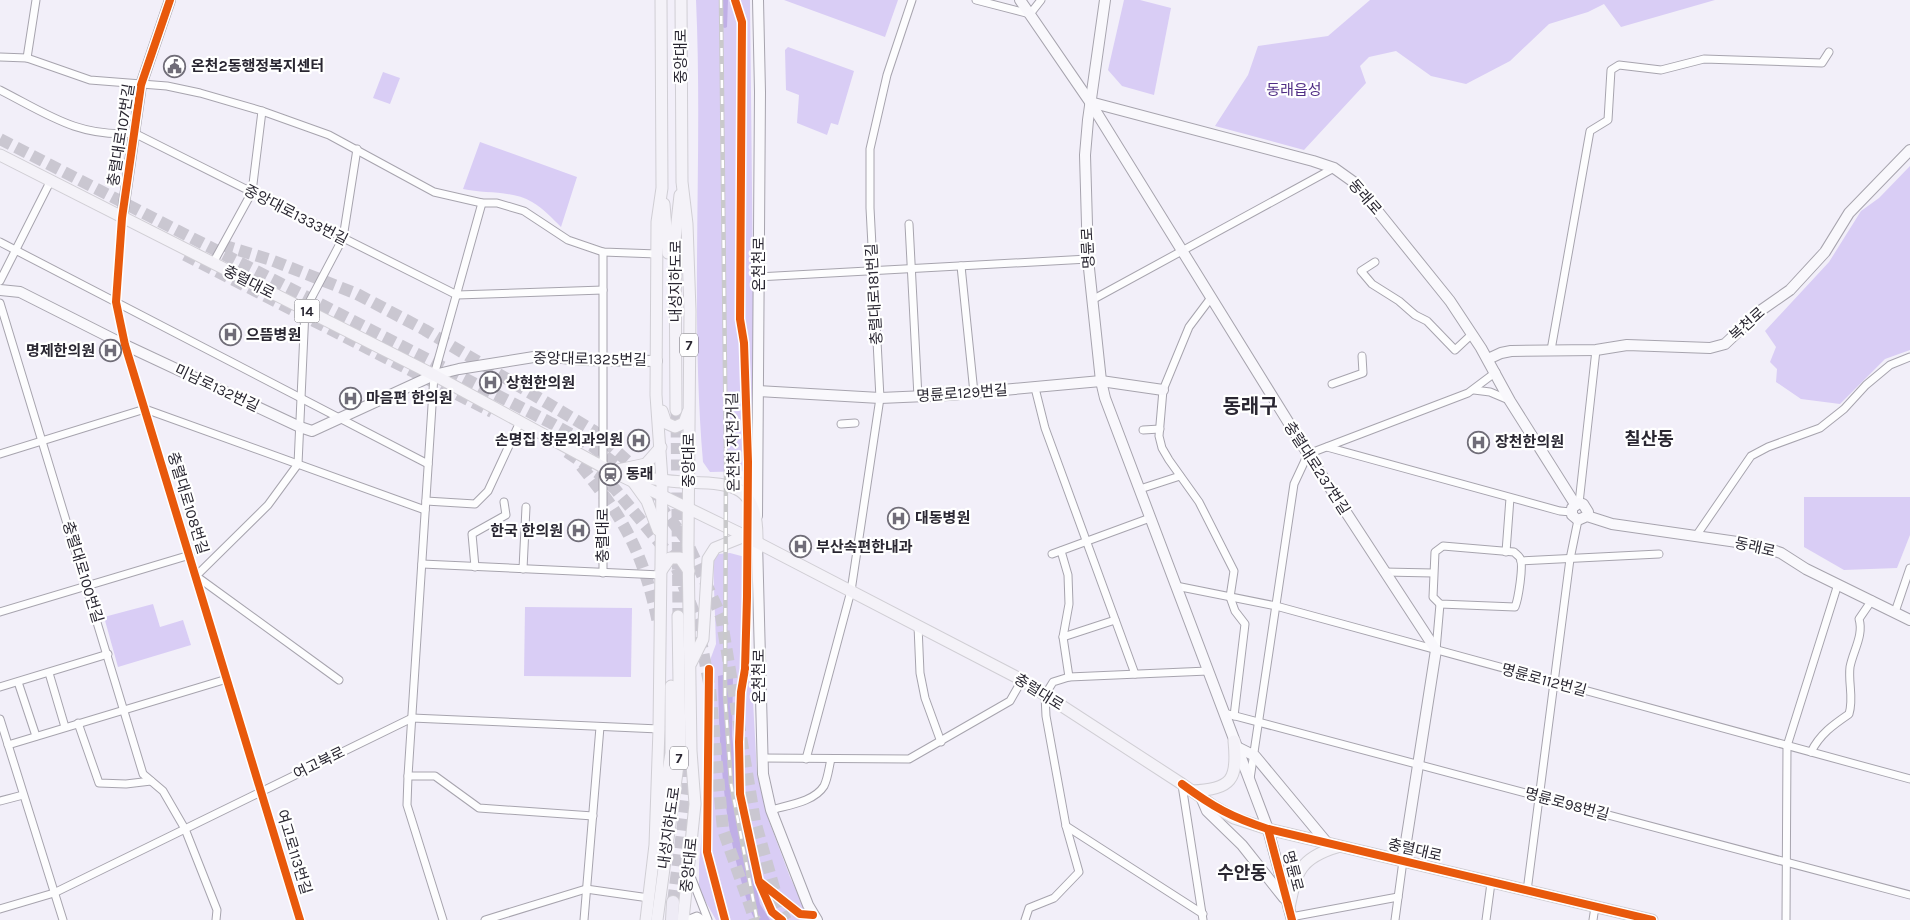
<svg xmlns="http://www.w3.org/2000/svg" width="1910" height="920" font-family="Karla,'Noto Sans KR',sans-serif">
<rect width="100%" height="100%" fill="#f2eff9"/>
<!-- green -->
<g fill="#d9cdf5">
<path d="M 696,0 L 750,0 L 755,471 L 710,472 L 703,462 C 690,308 703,154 696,0 Z"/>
<polygon points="784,0 898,0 885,37"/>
<polygon points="1124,0 1140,0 1171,8 1154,95 1122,86 1108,70"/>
<polygon points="1370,0 1715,0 1621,27 1604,4 1588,12 1549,24 1510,61 1466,84 1431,76 1396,51 1369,57 1360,66 1366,83 1304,150 1215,126 1248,75 1258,46 1328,36"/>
<polygon points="788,47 854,71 838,125 831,123 827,135 797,123 799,95 786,90 785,50"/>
<polygon points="383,72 400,78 390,104 373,98"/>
<path d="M 480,142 L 577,177 L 561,227 C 552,218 543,208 532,202 C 512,190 485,194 463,189 Z"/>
<polygon points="1910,166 1910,350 1885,359 1840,404 1801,399 1776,382 1777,369 1770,362 1776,347 1765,331 1829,262 1861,211 1879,198"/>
<polygon points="1804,497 1910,497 1910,535 1897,568 1844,570 1804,547"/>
<polygon points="730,553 745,557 750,562 750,646 757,774 769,821 790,877 810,920 716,920 699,890 699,864 704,809 703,679 716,644 713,560 718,554"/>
<polygon points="153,604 160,627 183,620 191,645 118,667 104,617"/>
<polygon points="525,607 632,608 631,677 524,676"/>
</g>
<!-- water -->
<g fill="#c0afe6">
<polygon points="722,0 728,0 727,27 725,28 722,27"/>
<path d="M 727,674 L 733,675 L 732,736 L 742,821 L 760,904 L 770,920 L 755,920 C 747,905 744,890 739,873 C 722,808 719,743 718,676 Z"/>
</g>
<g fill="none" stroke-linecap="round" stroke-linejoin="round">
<!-- primary-tunnel -->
<polyline stroke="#cac7d1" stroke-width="11" stroke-dasharray="11 5.5" stroke-linecap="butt" points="676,410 678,616"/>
<!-- highway-tunnel -->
<g stroke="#cac7d1" stroke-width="12" stroke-dasharray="12 6" stroke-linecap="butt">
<polyline points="0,139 551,423 592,446 618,466 649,492 685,538 721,616 755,821 780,909 786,920"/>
<polyline points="222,245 271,260 357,294 425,330 594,431 655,486 662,502"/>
<polyline points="185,255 492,412"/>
<polyline points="567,452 598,473 615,489 673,559 697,620 710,688 723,830 755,920"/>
<path d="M 581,466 C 625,519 644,555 658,623"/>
<polyline points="664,728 664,778"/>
<polyline points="673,902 688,785 688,768"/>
</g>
<defs>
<g id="street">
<polyline points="976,0 1030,14 1041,0"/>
<polyline points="0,57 27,58 90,80 167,86 200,93 262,111 329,135 434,192 482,203 497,203 524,211 568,240 603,252 657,254"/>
<polyline points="27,58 36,0"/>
<path d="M 0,90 C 47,114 79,138 134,133 L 457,295 L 603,290"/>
<polyline points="122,218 116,302 125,345 300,920"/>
<polyline points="909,224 918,397"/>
<polyline points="0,242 428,464"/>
<polyline points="603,252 603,573"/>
<polyline points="1375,262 1361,271 1372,284 1399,301 1415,315 1427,321 1455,350 1471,335"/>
<polyline points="213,263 252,192 262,111"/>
<polyline points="961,266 974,393"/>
<polyline points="759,277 1088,259"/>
<polyline points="0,281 50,182"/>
<polyline points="1210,299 1189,327 1163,390 1159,436 1162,448 1169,460 1199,502 1234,571 1230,597 1235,611 1245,624 1234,716"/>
<polyline points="1092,300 1334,168"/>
<polyline points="0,303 143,774 163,791 185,829 217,910 216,920"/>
<polyline points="1551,350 1590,131 1608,120 1611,70 1619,65 1661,70 1704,59 1822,63 1829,52"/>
<polyline points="1332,384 1363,373 1362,356"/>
<polyline points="1035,388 1045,428 1135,674"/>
<polyline points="1474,390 1490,392 1509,400"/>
<polyline points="841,424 855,423"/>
<polyline points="1143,430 1160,429"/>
<polyline points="1327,447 1560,511 1571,512"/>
<polyline points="0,454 145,409 425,510"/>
<polyline points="1140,489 1180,476"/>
<polyline points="426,501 475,504 488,491 520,422"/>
<polyline points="1579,503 1596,350"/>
<polyline points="1696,536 1751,456 1768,447 1820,428 1844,409 1866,385 1890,365 1910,357"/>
<path d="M 1443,546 L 1514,552 C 1516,554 1519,556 1520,558 C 1524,565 1518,600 1515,607 L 1440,604 L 1433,597 L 1435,552 Z"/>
<polyline points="1061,551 1068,575 1069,604 1063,637 1069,677"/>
<polyline points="1506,552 1510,498"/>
<polyline points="1052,554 1150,518"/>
<polyline points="1521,561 1659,554"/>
<polyline points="422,564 661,575"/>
<polyline points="475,567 472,534 506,515 504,502"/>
<polyline points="523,569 526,507"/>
<polyline points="1384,572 1433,573"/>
<polyline points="1176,586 1276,606 1910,779"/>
<polyline points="0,612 190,555"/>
<polyline points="1895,612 1910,568"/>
<polyline points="918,626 920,673 925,698 941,742"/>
<polyline points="1063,637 1115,620"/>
<polyline points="1436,650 1440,604"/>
<polyline points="49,673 65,727"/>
<polyline points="339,680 196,576 268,505 298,464 305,310 343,238 357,149"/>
<polyline points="18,682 36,736"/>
<polyline points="0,687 108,654"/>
<polyline points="1224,713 1910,895"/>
<polyline points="0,719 63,920"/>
<polyline points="78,723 99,783 126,784 151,781"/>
<polyline points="8,745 227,679"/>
<path d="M 1811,752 C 1820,734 1833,725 1849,714 C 1854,698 1848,683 1850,667 C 1853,651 1864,635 1859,619 L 1872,600"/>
<polyline points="762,758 909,759 1010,701 1022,680"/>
<polyline points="806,759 851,591 880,398 870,208 870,149 887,75 912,0"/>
<polyline points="408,776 435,776 479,808 593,816"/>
<polyline points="1250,779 1294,484 1308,454 1468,393 1496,372"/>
<polyline points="1182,785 1203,920"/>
<polyline points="0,801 23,795"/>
<path d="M 771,810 C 788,805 814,802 824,786 C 828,778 829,767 831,759"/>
<polyline points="1066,826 1203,914"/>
<polyline points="690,874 708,920"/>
<polyline points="1527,891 1570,559 1578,520"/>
<polyline points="0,909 54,893 412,718 659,729"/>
<polyline points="1291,917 1398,897"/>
<polyline points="443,920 407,805 408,776 434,375 482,203"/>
<polyline points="485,920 586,889 649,898"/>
<polyline points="584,920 600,727"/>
<polyline points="687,920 697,916 703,920"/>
<polyline points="1025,920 1029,908 1054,898 1079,872 1066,826 1046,716 1045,695 1053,682 1069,677 1208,671"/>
<polyline points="1395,920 1403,861"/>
<polyline points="1486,920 1491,883"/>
<polyline points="1593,920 1595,907"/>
<polyline points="1786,920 1787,746 1838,584"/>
</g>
<g id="secondary">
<polyline points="1020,0 1090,102 1313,161 1334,168 1355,183 1450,301 1481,348 1510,401 1575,504"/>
<polyline points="1105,0 1088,120 1085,155 1088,259 1101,381 1105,398 1268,829 1292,920"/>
<polyline points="1090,102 1308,454 1436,650 1403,861"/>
<polyline points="122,218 141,85 170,0"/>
<polyline points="0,290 20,292 125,345 300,427 312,431 434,375 459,369 540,356 584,360 657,361"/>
<polyline points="1488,359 1501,353 1511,351 1596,350 1627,345 1710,348 1725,344 1760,311 1790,290 1825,252 1849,213 1910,150"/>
<polyline points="759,391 880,398 949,395 1101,381 1163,390"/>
<polyline points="757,516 760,92 758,0"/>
<polyline points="1587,516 1588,512 1583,504 1579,503 1572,508 1572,515 1578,520 1587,516 1612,524 1758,545 1781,553 1806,569 1910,620"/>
<polyline points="757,542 763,774 771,810 808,905 817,920"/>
<polyline points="1237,747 1255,756 1328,844"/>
<polyline points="1201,797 1207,811 1242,845 1284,898"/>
</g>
<g id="primary">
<polyline points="681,0 682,182 687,224 690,311 688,546 691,751 695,804 683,920"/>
<polyline points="0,155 434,375 603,467 737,532 1022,680 1182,784 1215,807 1234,818 1268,829 1652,920"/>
<polyline points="664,204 668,253"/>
<polyline points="676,410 675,240 680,195"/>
<polyline points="662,411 666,423 675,427 684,423 688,412"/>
<polyline points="618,470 646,464 661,447"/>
<path d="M 628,475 C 646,478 664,481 682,482 C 731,484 758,481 757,542"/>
<polyline points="634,483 647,501 658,530"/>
<polyline points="661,571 670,558 680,558 689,571"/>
<polyline points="691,663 703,639 708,559 715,548 745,536"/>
<path d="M 1192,791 C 1232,789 1238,780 1234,741"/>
<polyline points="662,809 671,753 671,686"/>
<path d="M 1289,908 C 1296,872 1300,858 1337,847"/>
<polyline points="646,920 655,845 659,729 662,480 656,395 657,222 662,188 661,0"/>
<polyline points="657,920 680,750 678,616"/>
</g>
<polyline id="highway" points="672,920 673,902"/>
</defs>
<!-- street casing -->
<use href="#street" stroke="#a7a4ae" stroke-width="9"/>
<!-- secondary casing -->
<use href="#secondary" stroke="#a7a4ae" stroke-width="12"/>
<!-- primary casing -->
<use href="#primary" stroke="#d0ced4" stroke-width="13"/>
<!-- highway casing -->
<use href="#highway" stroke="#d0ced4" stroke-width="14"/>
<!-- street -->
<use href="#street" stroke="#fdfdfe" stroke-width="7"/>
<!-- secondary -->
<use href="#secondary" stroke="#f9f8fc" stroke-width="10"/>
<!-- primary -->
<use href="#primary" stroke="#f4f2f8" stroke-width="11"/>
<!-- highway -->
<use href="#highway" stroke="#eeebf5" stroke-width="12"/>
<defs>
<polyline id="rail" points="721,0 726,465 725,696 731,784 757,920"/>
</defs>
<!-- rail casing -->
<use href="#rail" stroke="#c9c9cb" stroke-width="4.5"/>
<!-- rail -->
<use href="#rail" stroke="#fff" stroke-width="2.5" stroke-dasharray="8" stroke-linecap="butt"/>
<defs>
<g id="cycleway">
<polyline points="170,0 141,85 122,218 116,302 125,345 300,920"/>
<polyline points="735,0 742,22 740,319 744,343 748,462 747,597 745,669 741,692 739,742 740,794 759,882 772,912 782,920"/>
<polyline points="709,669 707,852 725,920"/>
<path d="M 1182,784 C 1213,807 1231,817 1268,829 L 1652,920"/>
<polyline points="1268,829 1292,920"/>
<polyline points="761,883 800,914 813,915"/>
</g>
</defs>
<!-- cycleway casing -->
<use href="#cycleway" stroke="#fff" stroke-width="11"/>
<!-- cycleway -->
<use href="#cycleway" stroke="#e8590c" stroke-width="8"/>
</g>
<!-- icons -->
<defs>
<symbol id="civic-ring" viewBox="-11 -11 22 22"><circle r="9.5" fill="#fff" stroke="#706d78" stroke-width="1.5"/><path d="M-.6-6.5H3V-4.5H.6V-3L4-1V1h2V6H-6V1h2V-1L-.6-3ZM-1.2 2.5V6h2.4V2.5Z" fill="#706d78"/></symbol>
<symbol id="hospital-ring" viewBox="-11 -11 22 22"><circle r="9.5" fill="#fff" stroke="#706d78" stroke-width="1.5"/><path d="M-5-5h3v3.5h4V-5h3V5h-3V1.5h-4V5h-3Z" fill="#706d78"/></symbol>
<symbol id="station-ring" viewBox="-11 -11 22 22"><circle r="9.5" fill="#fff" stroke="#706d78" stroke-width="1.5"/><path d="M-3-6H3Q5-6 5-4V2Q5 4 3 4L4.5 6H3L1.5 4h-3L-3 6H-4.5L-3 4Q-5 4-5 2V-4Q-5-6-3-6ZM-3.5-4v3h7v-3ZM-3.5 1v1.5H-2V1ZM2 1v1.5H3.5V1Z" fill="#706d78"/></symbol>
</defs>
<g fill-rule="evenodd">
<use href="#civic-ring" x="162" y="54" width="25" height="25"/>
<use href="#hospital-ring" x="218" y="322" width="25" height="25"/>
<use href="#hospital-ring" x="98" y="338" width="25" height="25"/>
<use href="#hospital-ring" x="478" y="370" width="25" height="25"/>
<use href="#hospital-ring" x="338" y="386" width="25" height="25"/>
<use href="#hospital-ring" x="626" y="428" width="25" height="25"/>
<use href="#hospital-ring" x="1466" y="430" width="25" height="25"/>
<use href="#station-ring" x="598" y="462" width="25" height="25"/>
<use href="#hospital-ring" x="886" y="506" width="25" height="25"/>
<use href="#hospital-ring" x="566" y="518" width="25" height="25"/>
<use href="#hospital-ring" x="788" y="534" width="25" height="25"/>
</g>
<g text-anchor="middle" stroke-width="4.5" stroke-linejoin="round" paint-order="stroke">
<!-- shield labels -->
<g fill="#fff" stroke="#6a6870" stroke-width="1">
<rect x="294.5" y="299.5" width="25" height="23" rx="4"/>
<rect x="680" y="333.5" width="18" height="23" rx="4"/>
<rect x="670" y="746.5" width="18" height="23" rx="4"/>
</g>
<g font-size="14" font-weight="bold" fill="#2a2732">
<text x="307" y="316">14</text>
<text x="689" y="350">7</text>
<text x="679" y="763">7</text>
</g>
<!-- street labels -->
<g font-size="15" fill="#2a2732" stroke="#fff">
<text transform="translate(681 56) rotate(-90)" y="5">중앙대로</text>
<text transform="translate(121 135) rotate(-81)" y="5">충렬대로107번길</text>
<text transform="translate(1365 197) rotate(49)" y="5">동래로</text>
<text transform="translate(296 215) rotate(27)" y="5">중앙대로1333번길</text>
<text transform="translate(1088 248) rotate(-93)" y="5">명륜로</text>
<text transform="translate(759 264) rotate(-90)" y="5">온천천로</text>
<text transform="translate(676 281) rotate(-90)" y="5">내성지하도로</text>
<text transform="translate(249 282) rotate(27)" y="5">충렬대로</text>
<text transform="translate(874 294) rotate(-93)" y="5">충렬대로181번길</text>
<text transform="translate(1747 324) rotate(-42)" y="5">복천로</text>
<text transform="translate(590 359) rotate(1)" y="5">중앙대로1325번길</text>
<text transform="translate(217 388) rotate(25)" y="5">미남로132번길</text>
<text transform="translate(962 393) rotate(-4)" y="5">명륜로129번길</text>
<text transform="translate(733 442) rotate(-91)" y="5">온천천 자전거길</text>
<text transform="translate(689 460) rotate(-90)" y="5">중앙대로</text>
<text transform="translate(1317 468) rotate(57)" y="5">충렬대로237번길</text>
<text transform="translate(188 503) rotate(73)" y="5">충렬대로108번길</text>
<text transform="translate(603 535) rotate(-90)" y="5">충렬대로</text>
<text transform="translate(1755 547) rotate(13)" y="5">동래로</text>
<text transform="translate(83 572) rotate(73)" y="5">충렬대로100번길</text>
<text transform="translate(759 676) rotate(-90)" y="5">온천천로</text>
<text transform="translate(1544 680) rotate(15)" y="5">명륜로112번길</text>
<text transform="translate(1039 692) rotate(32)" y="5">충렬대로</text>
<text transform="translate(319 763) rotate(-26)" y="5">여고북로</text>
<text transform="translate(1567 804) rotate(15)" y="5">명륜로98번길</text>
<text transform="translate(669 828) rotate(-82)" y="5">내성지하도로</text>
<text transform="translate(1415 850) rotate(13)" y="5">충렬대로</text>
<text transform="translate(294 852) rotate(73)" y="5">여고로113번길</text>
<text transform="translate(689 865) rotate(-84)" y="5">중앙대로</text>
<text transform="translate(1293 871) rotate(75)" y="5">명륜로</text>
</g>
<!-- poi labels -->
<g font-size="15" font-weight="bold" fill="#2a2732" stroke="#fff" text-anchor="start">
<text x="191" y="71">온천2동행정복지센터</text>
<text x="246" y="340">으뜸병원</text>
<text x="95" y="356" text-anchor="end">명제한의원</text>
<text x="506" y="388">상현한의원</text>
<text x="366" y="403">마음편 한의원</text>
<text x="623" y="445" text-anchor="end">손명집 창문외과의원</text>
<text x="1495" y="447">장천한의원</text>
<text x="626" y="479">동래</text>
<text x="915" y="523">대동병원</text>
<text x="563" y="536" text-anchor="end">한국 한의원</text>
<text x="816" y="552">부산속편한내과</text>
</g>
<!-- park labels -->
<g font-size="15" fill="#502d85" stroke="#fff">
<text x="1294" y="95">동래읍성</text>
</g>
<!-- quarter labels -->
<g font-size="18" font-weight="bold" fill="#2a2732" stroke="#fff">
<text x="1649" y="445">칠산동</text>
<text x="1242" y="879">수안동</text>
</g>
<!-- district labels -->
<g font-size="20" font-weight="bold" fill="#2a2732" stroke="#fff">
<text x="1250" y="413">동래구</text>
</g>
</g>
</svg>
